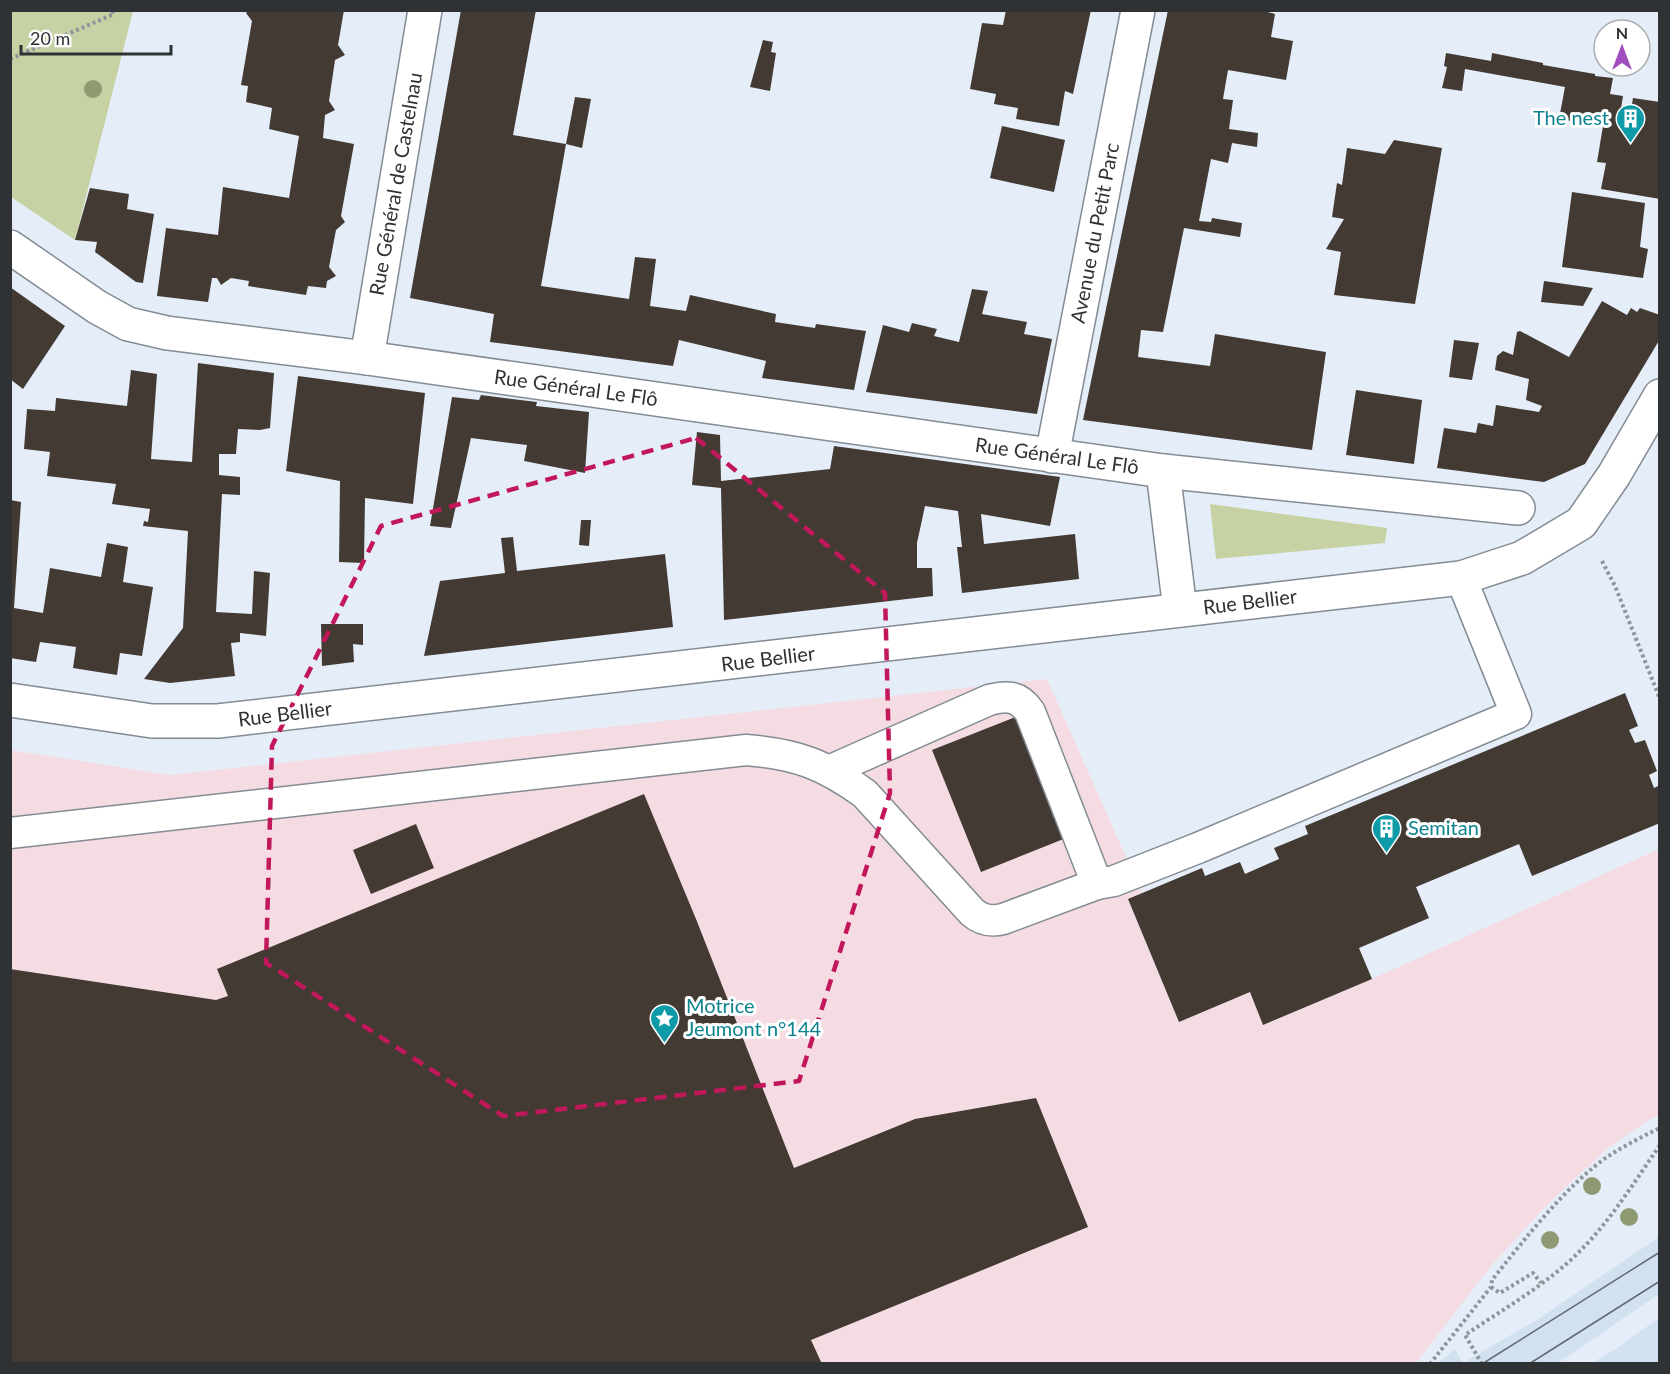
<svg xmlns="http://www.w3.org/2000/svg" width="1670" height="1374" font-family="Lato,sans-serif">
<rect width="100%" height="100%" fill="#e5eef8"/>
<!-- industrial -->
<polygon fill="#f5dce3" points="1047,679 1142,893 1128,900 1179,1022 1250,992 1264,1025 1372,979 1659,849 1659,1115 1647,1121 1607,1149 1548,1204 1491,1266 1416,1363 11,1363 10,750 170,775"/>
<!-- built -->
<g fill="#d2e1f0">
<polygon points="1659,1237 1659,1294 1558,1363 1438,1363 1455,1349 1463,1363 1538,1319"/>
<polygon points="1659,1318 1659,1363 1592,1363 1619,1347"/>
</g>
<!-- green -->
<g fill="#c6d2a3">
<polygon points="10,11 133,11 75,240 11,197"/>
<polygon points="1210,504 1387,528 1385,543 1216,559"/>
</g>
<!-- building -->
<g fill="#433a34">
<polygon points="249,10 344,10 338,45 345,55 335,60 329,101 335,110 325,115 323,138 354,144 341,216 345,222 336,230 329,267 336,276 327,281 326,288 308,286 306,295 248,286 249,281 231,278 221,285 217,278 212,278 208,302 157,296 166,228 218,235 223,187 289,198 299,136 269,129 272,108 246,102 248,86 241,85 252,21 246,13"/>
<polygon points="461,10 536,10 513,135 566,144 541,286 629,299 635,257 656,259 650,306 686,311 690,295 776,314 775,322 815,328 816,324 866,331 854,390 762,378 766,361 679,340 673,366 490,342 494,314 410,298"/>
<polygon points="1006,10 1091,10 1073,94 1065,91 1059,126 1016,119 1018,108 994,104 996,94 970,89 982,23 1003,25"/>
<polygon points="1168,10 1261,10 1275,14 1271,37 1293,41 1286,80 1228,70 1223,99 1233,100 1229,129 1258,133 1257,147 1232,143 1228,163 1211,159 1199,221 1211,222 1212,218 1242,223 1240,237 1184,228 1163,332 1141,330 1138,357 1210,366 1215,334 1326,352 1312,450 1083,420"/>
<polygon points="763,40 773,42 771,52 776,53 770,91 750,87"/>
<polygon points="1446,53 1491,61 1492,53 1543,63 1543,65 1595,74 1595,76 1613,78 1610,94 1623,96 1619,121 1629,123 1633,98 1660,102 1660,199 1601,189 1606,163 1597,162 1603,126 1559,119 1565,87 1465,69 1462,91 1442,88 1447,67 1444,66"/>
<polygon points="575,97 591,99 582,148 566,144"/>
<polygon points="1002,126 1065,140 1054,192 990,178"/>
<polygon points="1394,140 1442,148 1415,304 1334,295 1341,252 1326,249 1344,219 1332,217 1337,183 1342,185 1347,148 1385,154"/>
<polygon points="90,188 129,194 127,209 154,214 143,283 136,282 95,252 97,242 75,240"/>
<polygon points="1572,192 1645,203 1640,247 1648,249 1643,278 1562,267"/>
<polygon points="1544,281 1593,288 1583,306 1541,302"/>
<polygon points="10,287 65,326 23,389 10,379"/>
<polygon points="972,289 988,291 982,314 1027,322 1024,334 1052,339 1037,414 866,392 883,325 909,332 912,323 937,329 934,336 959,342"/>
<polygon points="1602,301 1627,315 1631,308 1637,312 1640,308 1660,315 1660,339 1585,464 1544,482 1437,468 1444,428 1476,433 1478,423 1493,426 1496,405 1539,412 1542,406 1526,400 1529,379 1495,370 1497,356 1503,351 1513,355 1517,332 1520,331 1569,357"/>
<polygon points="1454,340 1479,343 1472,380 1449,377"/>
<polygon points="198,363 274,373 270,428 260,430 238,429 236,454 219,454 219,475 240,477 240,495 222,494 216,612 252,614 254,571 270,573 266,636 240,633 240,642 231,643 235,676 170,683 144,679 183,628 188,531 143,526 144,521 148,522 150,509 112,504 116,484 47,476 50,452 24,449 27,409 55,411 56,398 127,406 131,370 157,374 151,459 192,462"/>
<polygon points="298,376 425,393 413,504 365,498 364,563 339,562 340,481 286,471"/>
<polygon points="1356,390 1422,400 1414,464 1346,455"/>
<polygon points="481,395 537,402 536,406 589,412 585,473 524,461 527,445 471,438 451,528 430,526 452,397 479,400"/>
<polygon points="697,432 720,435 721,481 830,469 834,446 1060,477 1050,526 981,514 984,544 1075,534 1079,579 962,593 957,547 962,547 958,511 925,506 917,543 917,568 932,568 933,596 724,620 721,488 692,485"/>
<polygon points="10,500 21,502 14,608 43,613 50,568 101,577 107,543 128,547 123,582 153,587 142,656 120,653 117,675 73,668 76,647 40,642 36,662 10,658"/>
<polygon points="581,520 591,520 589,546 579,545"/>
<polygon points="513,537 517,571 665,554 673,627 424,656 440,581 505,573 501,538"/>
<polygon points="321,624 363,624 363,645 353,644 354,662 322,666"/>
<polygon points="1625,693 1638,726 1629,730 1635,743 1645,740 1657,771 1649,775 1654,788 1660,785 1660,823 1532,876 1519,844 1416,887 1429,918 1359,948 1372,979 1263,1025 1250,992 1179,1022 1128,899 1202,868 1205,876 1240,862 1245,874 1279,859 1274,848 1308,834 1305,826"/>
<polygon points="1018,716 1066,838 981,872 932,750"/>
<polygon points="644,794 696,919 794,1168 915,1119 1036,1098 1088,1227 811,1340 822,1364 10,1364 10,969 216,1000 228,996 217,969"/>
<polygon points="416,824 434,868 371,894 353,850"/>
</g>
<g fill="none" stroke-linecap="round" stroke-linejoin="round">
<defs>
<g id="service">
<path d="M 10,833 L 746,750 C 796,754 824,764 865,794 L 972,912 C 981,920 992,922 1003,919 L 1097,884 L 1030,712 C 1019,696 1008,695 989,700 L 831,770"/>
<polyline points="1097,884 1114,881 1198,848 1516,714 1461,578"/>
</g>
<g id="minor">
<polyline points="10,247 97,307 128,324 167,333 367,358 1163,471 1518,508"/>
<polyline points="367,358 425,10"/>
<polyline points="1052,456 1138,10"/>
<polyline points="1163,471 1180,610"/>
<polyline points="10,700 152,721 218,721 1461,578 1522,558 1581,523 1614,475 1660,396"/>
</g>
</defs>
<!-- service casing -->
<use href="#service" stroke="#838b94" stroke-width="33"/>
<!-- minor casing -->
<use href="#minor" stroke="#838b94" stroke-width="36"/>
<!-- path -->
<g stroke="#8e959c" stroke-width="4" stroke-dasharray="3 3" stroke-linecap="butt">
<polyline points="10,59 114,14 112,10"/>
<polyline points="1602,561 1615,586 1660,699"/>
<polyline points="1491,1287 1500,1293 1533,1273 1541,1283"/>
<path d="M 1430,1364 L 1491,1287 L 1492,1280 C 1524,1240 1568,1183 1610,1155 C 1626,1145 1643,1136 1660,1128"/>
<path d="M 1482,1364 L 1465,1335 C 1502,1310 1549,1283 1580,1251 C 1611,1220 1635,1181 1660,1145"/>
</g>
<!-- service -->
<use href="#service" stroke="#fff" stroke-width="30"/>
<!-- minor -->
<use href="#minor" stroke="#fff" stroke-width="33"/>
<!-- tram -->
<g stroke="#63696e" stroke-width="1.5">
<polyline points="1482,1364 1660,1252"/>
<polyline points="1529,1364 1660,1281"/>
</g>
</g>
<!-- trees -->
<g fill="#8f9a73">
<circle cx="93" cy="89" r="9"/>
<circle cx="1592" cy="1186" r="9"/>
<circle cx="1629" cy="1217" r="9"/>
<circle cx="1550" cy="1240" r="9"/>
</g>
<!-- marked area -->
<path fill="none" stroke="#c2185b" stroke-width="4.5" stroke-dasharray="12 8" stroke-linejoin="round" d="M 696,438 L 885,593 L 890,793 L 799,1081 L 503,1116 L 266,963 L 272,746 L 381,526 Z"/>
<!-- icons -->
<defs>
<symbol id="building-pin" viewBox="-11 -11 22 30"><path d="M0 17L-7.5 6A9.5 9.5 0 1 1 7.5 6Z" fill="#0f9aa8" stroke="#fff"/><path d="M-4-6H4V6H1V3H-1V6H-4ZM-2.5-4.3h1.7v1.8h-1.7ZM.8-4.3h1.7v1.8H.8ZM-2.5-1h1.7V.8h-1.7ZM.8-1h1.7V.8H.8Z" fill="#fff"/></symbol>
<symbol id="sight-pin" viewBox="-11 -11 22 30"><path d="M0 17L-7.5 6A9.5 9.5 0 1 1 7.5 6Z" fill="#0f9aa8" stroke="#fff"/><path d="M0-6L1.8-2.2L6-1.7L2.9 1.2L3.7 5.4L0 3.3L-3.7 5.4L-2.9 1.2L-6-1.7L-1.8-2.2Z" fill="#fff"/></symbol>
</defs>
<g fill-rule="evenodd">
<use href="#building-pin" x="1614" y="102" width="33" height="45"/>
<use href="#building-pin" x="1370" y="812" width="33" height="45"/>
<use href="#sight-pin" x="648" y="1002" width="33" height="45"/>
</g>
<g text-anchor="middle" stroke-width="6" stroke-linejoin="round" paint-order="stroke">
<!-- culture labels -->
<g font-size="20" fill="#0d838f" stroke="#fff" text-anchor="start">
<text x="1609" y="125" text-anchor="end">The nest</text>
<text x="1408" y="835">Semitan</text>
<text x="686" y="1013">Motrice<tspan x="686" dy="23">Jeumont n°144</tspan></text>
</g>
<!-- street labels -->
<g font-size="20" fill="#2e3235" stroke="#fff">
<text transform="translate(396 184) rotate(-80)" y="7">Rue Général de Castelnau</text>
<text transform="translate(1095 233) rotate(-79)" y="7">Avenue du Petit Parc</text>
<text transform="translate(576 388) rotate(8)" y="7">Rue Général Le Flô</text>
<text transform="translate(1057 456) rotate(8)" y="7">Rue Général Le Flô</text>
<text transform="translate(1250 602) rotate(-7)" y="7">Rue Bellier</text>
<text transform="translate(768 659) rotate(-7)" y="7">Rue Bellier</text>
<text transform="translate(285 714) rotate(-7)" y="7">Rue Bellier</text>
</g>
</g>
<!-- border -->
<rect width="1670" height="1374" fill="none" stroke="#2e3235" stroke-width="24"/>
<!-- north arrow -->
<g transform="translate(1622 48)"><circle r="28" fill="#ffffff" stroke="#abadae" stroke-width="1.5"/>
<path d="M0-4.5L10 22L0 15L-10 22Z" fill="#a14fbf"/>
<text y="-9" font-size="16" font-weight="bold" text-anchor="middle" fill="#2e3235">N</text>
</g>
<!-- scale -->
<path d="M21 45v9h150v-9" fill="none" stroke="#2e3235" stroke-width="3"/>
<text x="30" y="45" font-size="18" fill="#2e3235" stroke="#ffffff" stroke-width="4.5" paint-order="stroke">20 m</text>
</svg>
